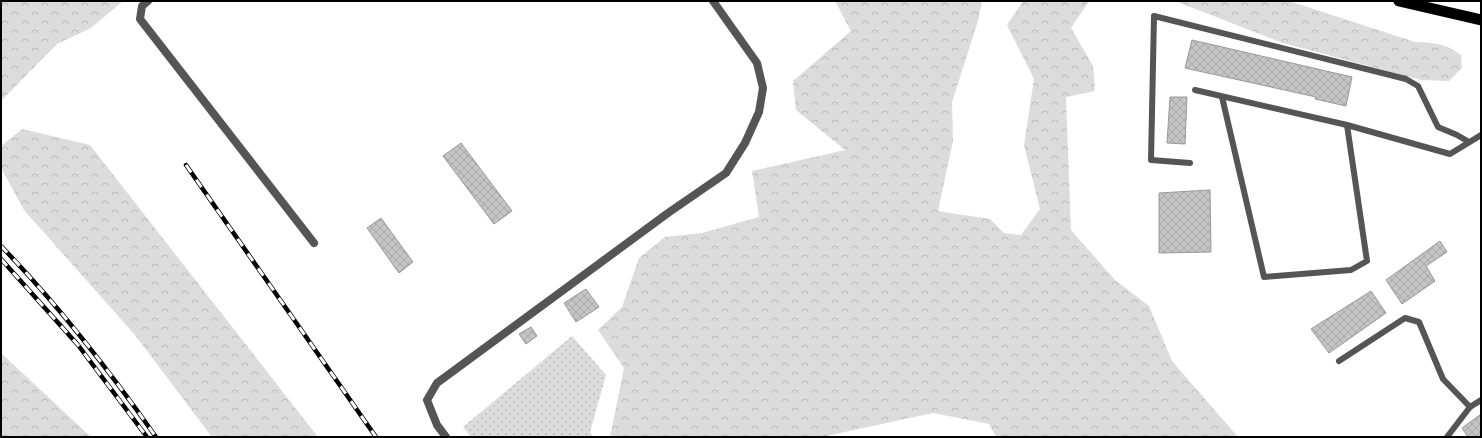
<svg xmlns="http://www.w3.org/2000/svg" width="1482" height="438" font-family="Commissioner,sans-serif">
<defs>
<pattern id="grass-dots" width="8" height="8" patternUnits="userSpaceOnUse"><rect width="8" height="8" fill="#dcdcdc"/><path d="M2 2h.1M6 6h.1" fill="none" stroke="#bbb" stroke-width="1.8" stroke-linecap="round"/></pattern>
<pattern id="forest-crowns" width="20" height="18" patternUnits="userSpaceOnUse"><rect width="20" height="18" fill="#dcdcdc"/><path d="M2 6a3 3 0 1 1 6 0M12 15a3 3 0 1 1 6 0" fill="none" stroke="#bbb"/></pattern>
<pattern id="building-cross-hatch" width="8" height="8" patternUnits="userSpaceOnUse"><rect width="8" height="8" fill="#c4c4c4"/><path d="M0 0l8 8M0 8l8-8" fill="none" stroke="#a7a7a7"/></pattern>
</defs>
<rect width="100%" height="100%" fill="#fff"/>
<!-- grass -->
<polygon fill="url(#grass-dots)" points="572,336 606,375 590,432 593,437 471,437 463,427"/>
<!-- forest -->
<g fill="url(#forest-crowns)">
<polygon points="1,1 123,1 91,28 57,44 1,101"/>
<polygon points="835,1 982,1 978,21 952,102 953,141 938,211 990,219 1004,233 1021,235 1040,209 1024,145 1034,79 1007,25 1023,1 1089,1 1071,28 1093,66 1095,91 1066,97 1071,230 1115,280 1149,306 1172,361 1238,437 996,437 989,424 933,413 826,436 826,437 610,437 624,368 598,330 622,307 639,258 665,237 702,233 759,217 752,171 845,150 796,110 793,81 851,31"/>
<path d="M 1175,1 L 1289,1 L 1415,42 C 1435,43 1445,43 1461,55 L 1462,68 L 1449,81 L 1421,80 L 1283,43 Z"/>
<polygon points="22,129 90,145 318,437 212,437 135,335 24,210 1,168 1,146"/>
<polygon points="1,353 91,437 1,437"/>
</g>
<!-- building -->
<g fill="url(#building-cross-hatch)" stroke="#999">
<polygon points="1192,40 1352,77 1346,106 1315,99 1316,97 1185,68"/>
<polygon points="1170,97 1187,97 1185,144 1167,143"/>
<polygon points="461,143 512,211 494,224 443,156"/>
<polygon points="1210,190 1211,252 1159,253 1159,193"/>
<polygon points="381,218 413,262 399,273 367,228"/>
<polygon points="1440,241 1447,252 1426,266 1435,281 1402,304 1386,280"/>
<polygon points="586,289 599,307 576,322 564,303"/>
<polygon points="1371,291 1386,313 1329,353 1311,329"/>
<polygon points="531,327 537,336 526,344 519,334"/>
<polygon points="1481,414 1481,437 1468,437 1462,428"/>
</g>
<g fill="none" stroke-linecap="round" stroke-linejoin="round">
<!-- service -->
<g stroke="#555" stroke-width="6">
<polyline points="1195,90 1347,125 1450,154 1481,135"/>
<polyline points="1222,97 1264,277 1351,270 1367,261 1347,125"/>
<polyline points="1190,163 1151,160 1154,16 1406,79 1418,86 1438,127 1457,135 1469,142"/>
<polyline points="1339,361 1405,318 1419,322 1443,379 1470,407 1481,400"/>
<polyline points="1447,437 1470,407"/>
</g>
<!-- minor -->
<g stroke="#555" stroke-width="8">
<polyline points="148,1 142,6 140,19 314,243"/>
<polyline points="446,437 437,425 427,400 437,383 668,213 726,173 745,143 759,112 763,88 757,63 713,1"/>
</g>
<!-- trunk -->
<polyline stroke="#000" stroke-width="11" points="1399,1 1481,20"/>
<defs>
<g id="rail">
<polyline points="186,165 376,437"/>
<path d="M 1,246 C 58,305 109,370 156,437"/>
<polyline points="1,259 78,345 147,437"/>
</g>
</defs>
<!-- rail casing -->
<use href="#rail" stroke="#000" stroke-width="4.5"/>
<!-- rail -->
<use href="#rail" stroke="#fff" stroke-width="3" stroke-dasharray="9" stroke-linecap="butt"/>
</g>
<!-- border -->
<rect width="1482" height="438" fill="none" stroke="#000000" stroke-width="4"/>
</svg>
